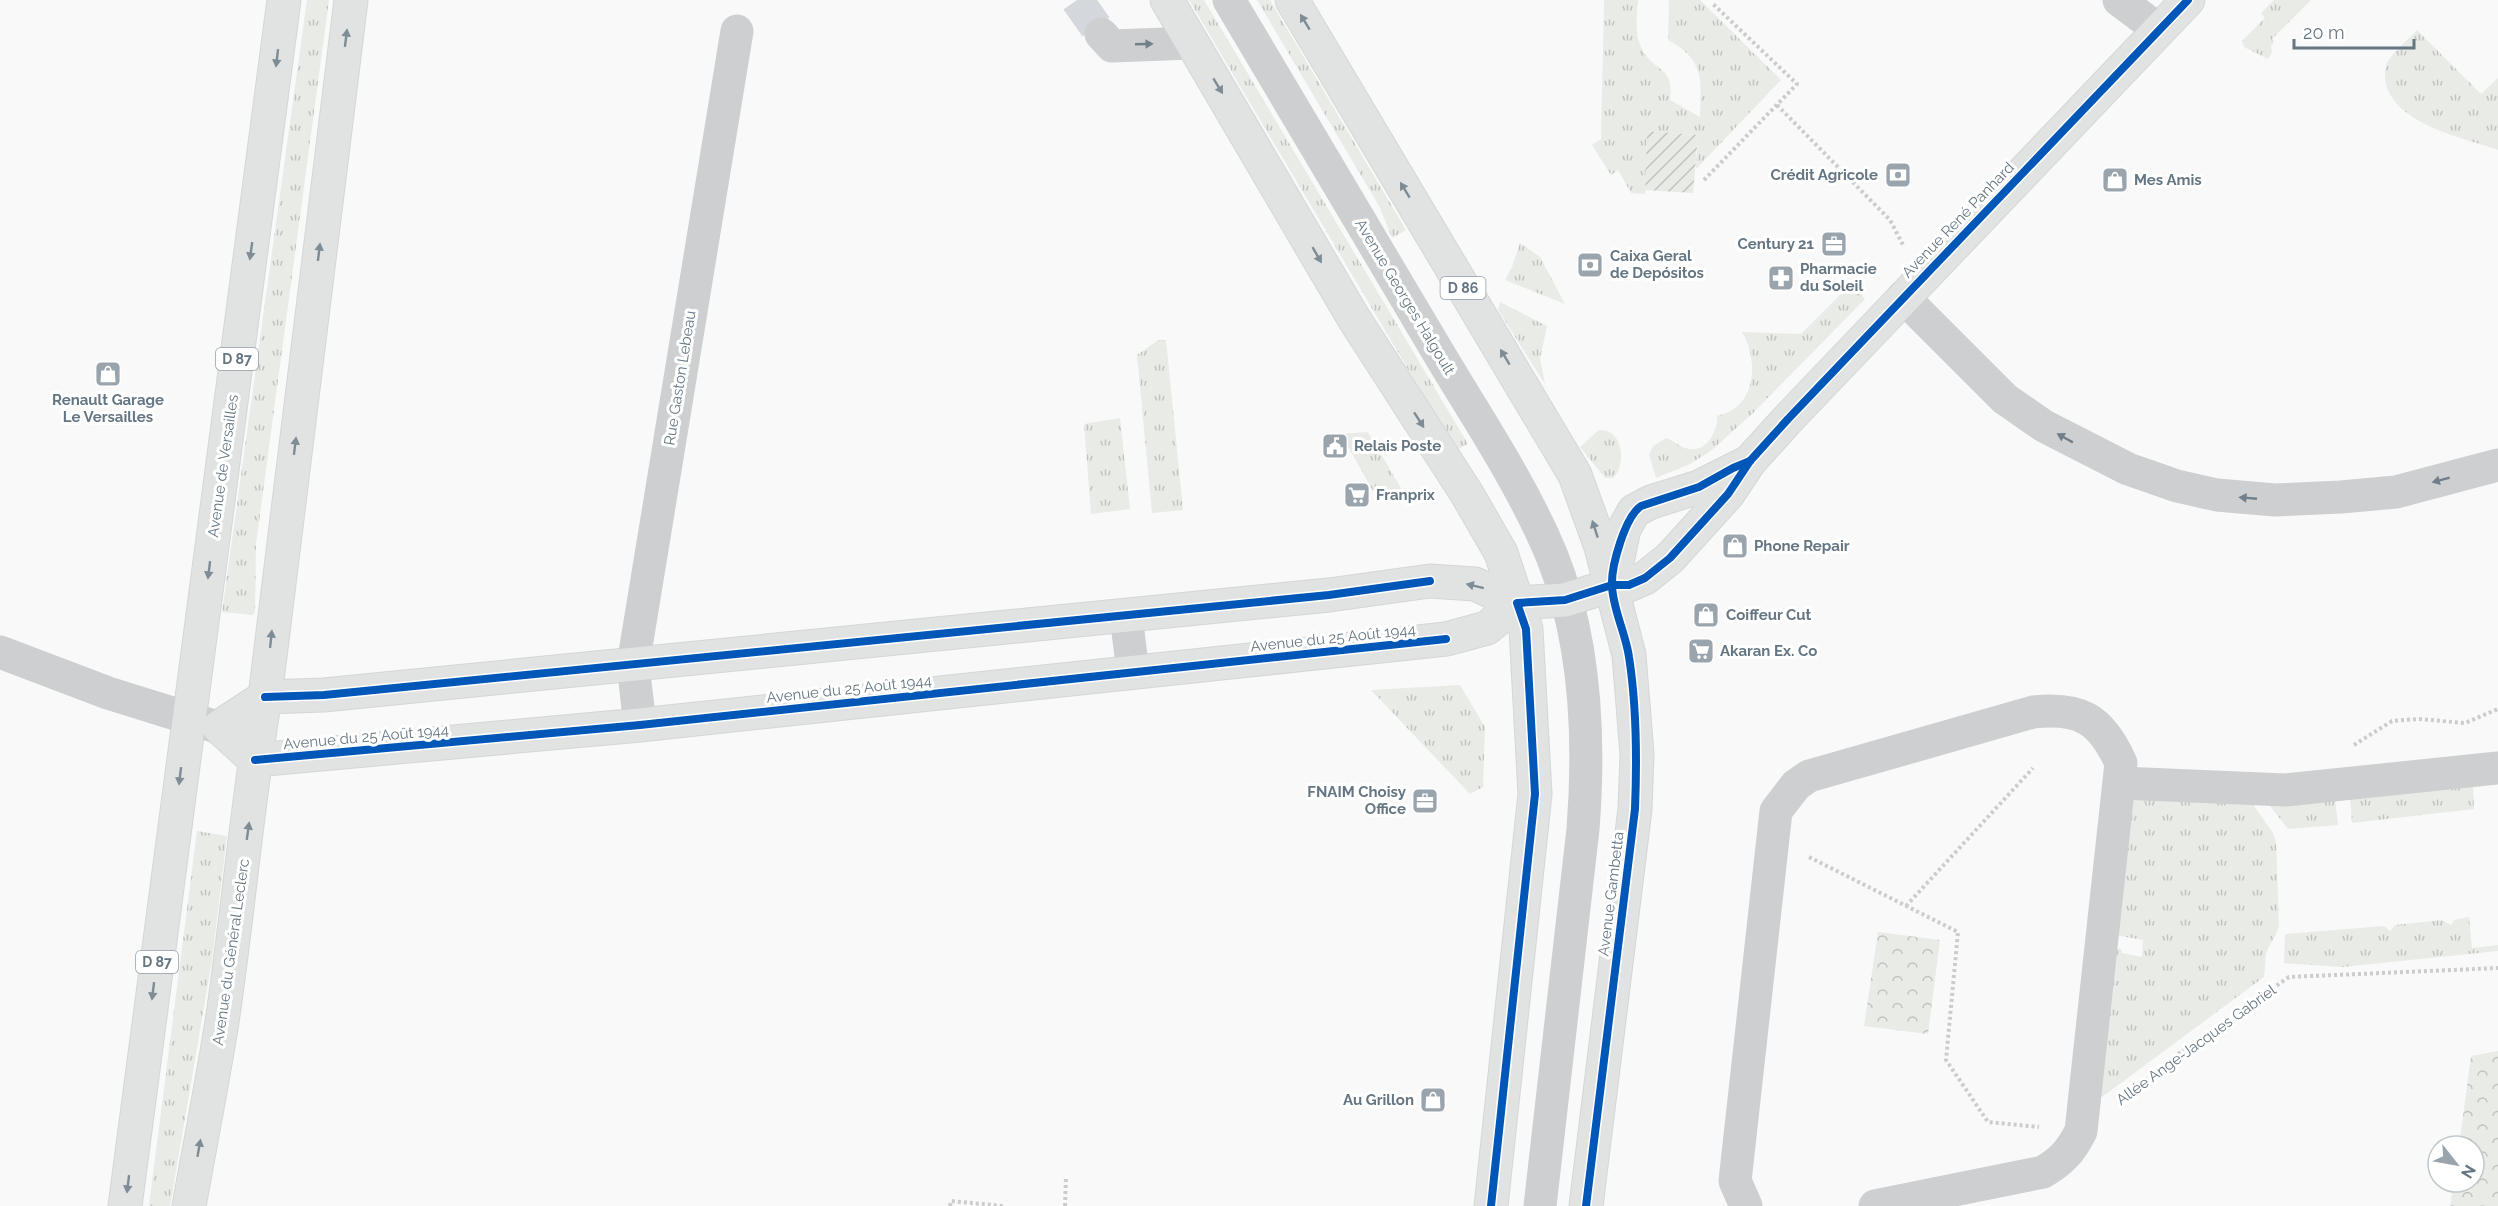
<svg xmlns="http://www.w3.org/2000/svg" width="2498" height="1206" font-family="Raleway,sans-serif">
<defs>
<pattern id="grass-tufts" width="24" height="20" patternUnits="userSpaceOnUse" patternTransform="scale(1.5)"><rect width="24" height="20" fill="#e8ebe6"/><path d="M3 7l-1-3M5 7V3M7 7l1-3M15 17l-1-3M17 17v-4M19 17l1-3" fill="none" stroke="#c0c3c0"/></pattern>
<pattern id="forest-crowns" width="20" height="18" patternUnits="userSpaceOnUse" patternTransform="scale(1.5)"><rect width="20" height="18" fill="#e8ebe6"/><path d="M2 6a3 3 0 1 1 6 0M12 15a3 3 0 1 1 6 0" fill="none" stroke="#c0c3c0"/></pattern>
<pattern id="garden-furrows" width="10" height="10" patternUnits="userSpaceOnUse" patternTransform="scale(1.5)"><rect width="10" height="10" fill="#e8ebe6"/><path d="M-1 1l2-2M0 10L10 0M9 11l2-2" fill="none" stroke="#c0c3c0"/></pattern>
</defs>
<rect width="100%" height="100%" fill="#f9f9f9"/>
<!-- grass -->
<g fill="url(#grass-tufts)">
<polygon points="307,0 329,0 256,544 255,612 253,615 222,612"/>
<polygon points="1189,0 1204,0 1468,444 1456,450"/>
<polygon points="1257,0 1270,0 1406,230 1392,238 1379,206"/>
<path d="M 1604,0 L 1638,0 C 1637,15 1634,32 1641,47 C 1654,75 1674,63 1670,100 L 1700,117 C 1701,79 1705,60 1668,40 L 1669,0 L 1700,0 L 1781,80 L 1696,169 L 1698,135 L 1647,131 L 1645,194 L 1631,193 L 1618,170 L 1611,175 L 1592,145 L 1601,139 Z"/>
<polygon points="2274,0 2311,0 2272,39 2274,42 2271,46 2272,53 2268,59 2244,47 2242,41 2265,18 2261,13"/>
<path d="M 2417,30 L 2481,94 L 2498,78 L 2498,150 C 2462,137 2391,124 2385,79 C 2385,73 2385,66 2388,61 C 2395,50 2408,40 2417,30 Z"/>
<polygon points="1520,243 1540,257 1565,304 1505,280 1512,267"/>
<path d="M 1851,284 L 1865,299 L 1753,413 L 1712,450 L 1690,464 L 1656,478 L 1649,455 L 1653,446 L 1666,438 C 1674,441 1681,448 1689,449 C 1707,452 1718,431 1717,416 C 1757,408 1759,361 1742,332 L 1801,334 Z"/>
<polygon points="1500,302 1547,326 1540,359 1545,384 1498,310"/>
<polygon points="1158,340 1166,340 1183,510 1152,513 1137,355"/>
<polygon points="1120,418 1130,509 1091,514 1084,424"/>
<path d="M 1599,430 C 1623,428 1627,465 1613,478 L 1605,478 L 1580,447 Z"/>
<polygon points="1368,432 1404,493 1373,491 1341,434"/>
<polygon points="1460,685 1485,727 1483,787 1470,794 1371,690"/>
<polygon points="2473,786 2474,809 2352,823 2350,797"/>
<polygon points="2132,791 2252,803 2273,833 2276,842 2279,927 2266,953 2264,977 2102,1097 2097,1097 2116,948 2121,949 2122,953 2142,957 2143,940 2116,935"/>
<polygon points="2259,792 2335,799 2338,825 2288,829"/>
<polygon points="197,831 227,836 212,960 170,1206 149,1206"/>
<polygon points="2469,917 2472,948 2498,945 2498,951 2342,967 2284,963 2285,934 2384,926 2390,931 2395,925 2442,920 2451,925 2454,920"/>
</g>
<!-- forest -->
<g fill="url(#forest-crowns)">
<polygon points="1878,932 1940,940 1928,1034 1864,1026"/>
<polygon points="2498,1051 2498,1206 2450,1206 2454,1182 2474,1182 2474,1146 2459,1146 2471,1056"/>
</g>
<!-- garden -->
<polygon fill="url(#garden-furrows)" points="1647,131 1698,135 1693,193 1645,190"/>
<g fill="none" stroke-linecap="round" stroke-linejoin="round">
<!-- minor-tunnel -->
<polyline stroke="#d4d8dc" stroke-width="33" stroke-dasharray="33 16" stroke-linecap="butt" points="1077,0 1101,34"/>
<defs>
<g id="major">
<polyline points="1167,0 1353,317 1467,494 1501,553 1526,629 1535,794 1491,1206"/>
<polyline points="1292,0 1575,475 1601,547 1629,655 1637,754 1635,809 1586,1206"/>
<polyline points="1613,581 1624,529 1634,511 1651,502 1699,487 1747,463"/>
<polyline points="265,697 324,695 1329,595 1430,581 1475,584 1517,603 1565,600 1612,585 1629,585 1645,578 1670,558 1728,494 1750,461 1788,419 2188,0"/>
<polyline points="265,697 219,727 255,760 640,725 1446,639 1487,628 1517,603"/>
<polyline points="125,1206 284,0"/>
<path d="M 189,1206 C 200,1145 212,1084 222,1022 C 238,914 247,805 265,697 L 351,0"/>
</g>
</defs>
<!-- major casing -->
<use href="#major" stroke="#d5d6d7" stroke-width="35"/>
<!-- path -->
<g stroke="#cbcccd" stroke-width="4" stroke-dasharray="3 3" stroke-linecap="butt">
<polyline points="1777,105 1890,220 1903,245"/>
<polyline points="1704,180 1797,84 1712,3"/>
<polyline points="2354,745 2392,721 2418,719 2465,723 2498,709"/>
<polyline points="1809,857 1958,932 1946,1060 1988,1122 2039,1127"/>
<polyline points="1906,906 2033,768"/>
<polyline points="2122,1099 2182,1051 2289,977 2498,968"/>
<polyline points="950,1206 951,1201 1003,1206"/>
<polyline points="1065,1206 1066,1177"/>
</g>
<!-- minor -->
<g stroke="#cecfd0" stroke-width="33">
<path d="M 1229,0 C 1297,114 1364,228 1432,342 C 1473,412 1521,481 1552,556 C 1586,641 1590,739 1583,829 L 1540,1206"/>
<polyline points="2119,0 2159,30"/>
<polyline points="1101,34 1112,46 1192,43"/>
<polyline points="1903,297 2005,399 2044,426 2128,469 2177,486 2217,495 2275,500 2341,497 2396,492 2498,465"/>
<polyline points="1126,616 1133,672"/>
<polyline points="0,652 108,693 217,727"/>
<polyline points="640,725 633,665 737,31"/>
<polyline points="2121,783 2285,790 2498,768"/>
<path d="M 1746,1206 L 1735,1181 L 1776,811 L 1796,785 L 1809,776 L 2033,712 C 2081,707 2101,719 2121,763 L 2081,1131 C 2071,1151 2062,1161 2043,1172 L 1875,1206"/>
</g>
<!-- major -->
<use href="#major" stroke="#e1e2e2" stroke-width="33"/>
<defs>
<g id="cycleway">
<polyline points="265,697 324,695 1329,595 1430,581"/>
<polyline points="255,760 640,725 1446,639"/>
<polyline points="1491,1206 1535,794 1526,629 1517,603 1565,600 1612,585 1629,585 1645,578 1670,558 1728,494 1750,461 1788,419 2188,0"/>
<path d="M 1586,1206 L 1635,809 C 1637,759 1637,708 1629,657 C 1626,634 1613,610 1612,586 C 1611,566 1625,517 1641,506 L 1699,487 L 1733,468 L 1750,461"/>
</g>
</defs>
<!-- cycleway casing -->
<use href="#cycleway" stroke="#fff" stroke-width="11"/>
<!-- cycleway -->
<use href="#cycleway" stroke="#0057b8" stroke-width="8"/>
</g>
<!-- one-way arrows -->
<defs><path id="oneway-solid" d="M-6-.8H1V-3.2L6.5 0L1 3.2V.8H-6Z" transform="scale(1.5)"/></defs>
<g fill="#7e8c96">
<use href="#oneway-solid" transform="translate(1305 22) rotate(-121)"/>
<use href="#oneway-solid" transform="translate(346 38) rotate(-83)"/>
<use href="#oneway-solid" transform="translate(277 58) rotate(97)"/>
<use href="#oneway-solid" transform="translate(1218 86) rotate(59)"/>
<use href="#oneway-solid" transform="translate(1405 190) rotate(-121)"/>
<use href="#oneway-solid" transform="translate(251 251) rotate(98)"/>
<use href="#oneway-solid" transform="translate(319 252) rotate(-83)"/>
<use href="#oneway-solid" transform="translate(1317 255) rotate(60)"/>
<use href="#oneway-solid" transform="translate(1505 357) rotate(-121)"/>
<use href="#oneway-solid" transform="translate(1419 420) rotate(57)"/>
<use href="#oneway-solid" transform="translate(295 446) rotate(-83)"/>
<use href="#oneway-solid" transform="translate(1595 529) rotate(-108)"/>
<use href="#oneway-solid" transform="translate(209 570) rotate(97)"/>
<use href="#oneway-solid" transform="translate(1475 586) rotate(-166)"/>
<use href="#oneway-solid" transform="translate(271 639) rotate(-84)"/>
<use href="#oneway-solid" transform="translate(180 776) rotate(97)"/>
<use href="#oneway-solid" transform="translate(248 831) rotate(-82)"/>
<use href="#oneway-solid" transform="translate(153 991) rotate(97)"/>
<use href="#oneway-solid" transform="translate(199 1148) rotate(-80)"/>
<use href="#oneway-solid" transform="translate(128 1184) rotate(97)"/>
</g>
<g fill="#707f8b">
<use href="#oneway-solid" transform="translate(1144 44) rotate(-2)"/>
<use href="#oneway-solid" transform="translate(2065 438) rotate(-151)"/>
<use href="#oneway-solid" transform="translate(2441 480) rotate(165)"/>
<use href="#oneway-solid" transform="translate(2248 498) rotate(-175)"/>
</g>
<!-- icons -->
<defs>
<symbol id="bank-square" viewBox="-11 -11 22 22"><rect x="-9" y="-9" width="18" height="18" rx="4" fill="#99a4ac" stroke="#fff"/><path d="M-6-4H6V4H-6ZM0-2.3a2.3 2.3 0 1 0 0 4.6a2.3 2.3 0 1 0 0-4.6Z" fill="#fff"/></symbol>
<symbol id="shop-square" viewBox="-11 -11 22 22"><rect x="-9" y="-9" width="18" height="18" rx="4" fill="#99a4ac" stroke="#fff"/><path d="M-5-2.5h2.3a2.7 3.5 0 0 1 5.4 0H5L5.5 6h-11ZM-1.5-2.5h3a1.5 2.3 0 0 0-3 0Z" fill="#fff"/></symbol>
<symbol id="office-square" viewBox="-11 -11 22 22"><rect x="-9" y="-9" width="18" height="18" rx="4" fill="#99a4ac" stroke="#fff"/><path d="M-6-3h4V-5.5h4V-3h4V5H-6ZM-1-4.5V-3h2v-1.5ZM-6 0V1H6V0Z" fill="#fff"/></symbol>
<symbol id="pharmacy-square" viewBox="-11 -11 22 22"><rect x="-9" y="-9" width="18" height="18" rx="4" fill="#99a4ac" stroke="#fff"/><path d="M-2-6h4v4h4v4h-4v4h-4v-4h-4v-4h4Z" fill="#fff"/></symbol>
<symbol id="civic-square" viewBox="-11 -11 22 22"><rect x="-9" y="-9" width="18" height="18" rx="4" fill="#99a4ac" stroke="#fff"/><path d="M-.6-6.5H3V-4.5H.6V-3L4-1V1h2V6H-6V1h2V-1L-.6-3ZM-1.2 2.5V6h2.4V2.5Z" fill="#fff"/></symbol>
<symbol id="supermarket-square" viewBox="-11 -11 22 22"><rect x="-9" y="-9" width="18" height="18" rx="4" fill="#99a4ac" stroke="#fff"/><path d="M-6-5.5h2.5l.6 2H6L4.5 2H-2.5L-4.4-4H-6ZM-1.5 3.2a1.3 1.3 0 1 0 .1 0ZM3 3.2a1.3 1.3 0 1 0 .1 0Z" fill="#fff"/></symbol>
</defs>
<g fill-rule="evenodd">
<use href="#bank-square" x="1883" y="160" width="30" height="30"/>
<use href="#shop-square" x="2100" y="165" width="30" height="30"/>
<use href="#office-square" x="1819" y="229" width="30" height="30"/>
<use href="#bank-square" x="1575" y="250" width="30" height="30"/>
<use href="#pharmacy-square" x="1766" y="263" width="30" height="30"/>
<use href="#shop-square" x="93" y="359" width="30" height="30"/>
<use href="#civic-square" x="1320" y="431" width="30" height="30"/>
<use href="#supermarket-square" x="1342" y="480" width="30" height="30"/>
<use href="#shop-square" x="1720" y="531" width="30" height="30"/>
<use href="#shop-square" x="1691" y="600" width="30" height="30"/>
<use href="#supermarket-square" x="1686" y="636" width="30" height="30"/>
<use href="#office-square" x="1410" y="786" width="30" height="30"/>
<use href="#shop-square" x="1418" y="1085" width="30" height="30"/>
</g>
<g text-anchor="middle" stroke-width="6" stroke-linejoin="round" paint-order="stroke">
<!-- shield labels -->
<g fill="#fff" stroke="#939fa8" stroke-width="1.5">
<rect x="1440.5" y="277" width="45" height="22" rx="4.5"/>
<rect x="216" y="348" width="42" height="22" rx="4.5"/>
<rect x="136" y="951" width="42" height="22" rx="4.5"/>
</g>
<g font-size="14" font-weight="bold" fill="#657683">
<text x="1463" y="293">D 86</text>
<text x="237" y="364">D 87</text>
<text x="157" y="967">D 87</text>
</g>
<!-- poi labels -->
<g font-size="15" font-weight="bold" fill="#657683" stroke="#fff" text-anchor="start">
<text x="1878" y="180" text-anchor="end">Crédit Agricole</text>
<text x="2134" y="185">Mes Amis</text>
<text x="1814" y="249" text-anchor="end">Century 21</text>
<text x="1610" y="261">Caixa Geral<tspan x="1610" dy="17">de Depósitos</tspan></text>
<text x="1800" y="274">Pharmacie<tspan x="1800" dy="17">du Soleil</tspan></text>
<text x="108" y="405" text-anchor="middle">Renault Garage<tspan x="108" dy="17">Le Versailles</tspan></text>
<text x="1354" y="451">Relais Poste</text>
<text x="1376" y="500">Franprix</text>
<text x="1754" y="551">Phone Repair</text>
<text x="1726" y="620">Coiffeur Cut</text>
<text x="1720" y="656">Akaran Ex. Co</text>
<text x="1406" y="797" text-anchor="end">FNAIM Choisy<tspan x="1406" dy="17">Office</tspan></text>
<text x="1414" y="1105" text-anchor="end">Au Grillon</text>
</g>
<!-- street labels -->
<g font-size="15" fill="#657683" stroke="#fff">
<text transform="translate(1958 220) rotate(-46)" y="5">Avenue René Panhard</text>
<text transform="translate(1405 297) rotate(59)" y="5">Avenue Georges Halgoult</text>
<text transform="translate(680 378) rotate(-81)" y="5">Rue Gaston Lebeau</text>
<text transform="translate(223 466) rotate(-82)" y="5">Avenue de Versailles</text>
<text transform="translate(1333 638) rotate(-6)" y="5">Avenue du 25 Août 1944</text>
<text transform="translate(849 689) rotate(-6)" y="5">Avenue du 25 Août 1944</text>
<text transform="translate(366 737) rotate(-5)" y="5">Avenue du 25 Août 1944</text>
<text transform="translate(1611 894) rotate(-83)" y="5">Avenue Gambetta</text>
<text transform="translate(231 952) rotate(-82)" y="5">Avenue du Général Leclerc</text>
<text transform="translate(2196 1045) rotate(-36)" y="5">Allée Ange-Jacques Gabriel</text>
</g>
</g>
<!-- north arrow -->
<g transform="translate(2456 1164) rotate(121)"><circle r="28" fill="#ffffff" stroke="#c1c8cd" stroke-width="1.5"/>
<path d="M0-4.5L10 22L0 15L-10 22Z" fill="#99a4ac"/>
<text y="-9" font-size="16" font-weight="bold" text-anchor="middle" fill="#657683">N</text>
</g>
<!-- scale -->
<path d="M2294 39v9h120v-9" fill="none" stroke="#657683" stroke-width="3"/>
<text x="2303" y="39" font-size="18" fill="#657683" stroke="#ffffff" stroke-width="4.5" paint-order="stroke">20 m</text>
</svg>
